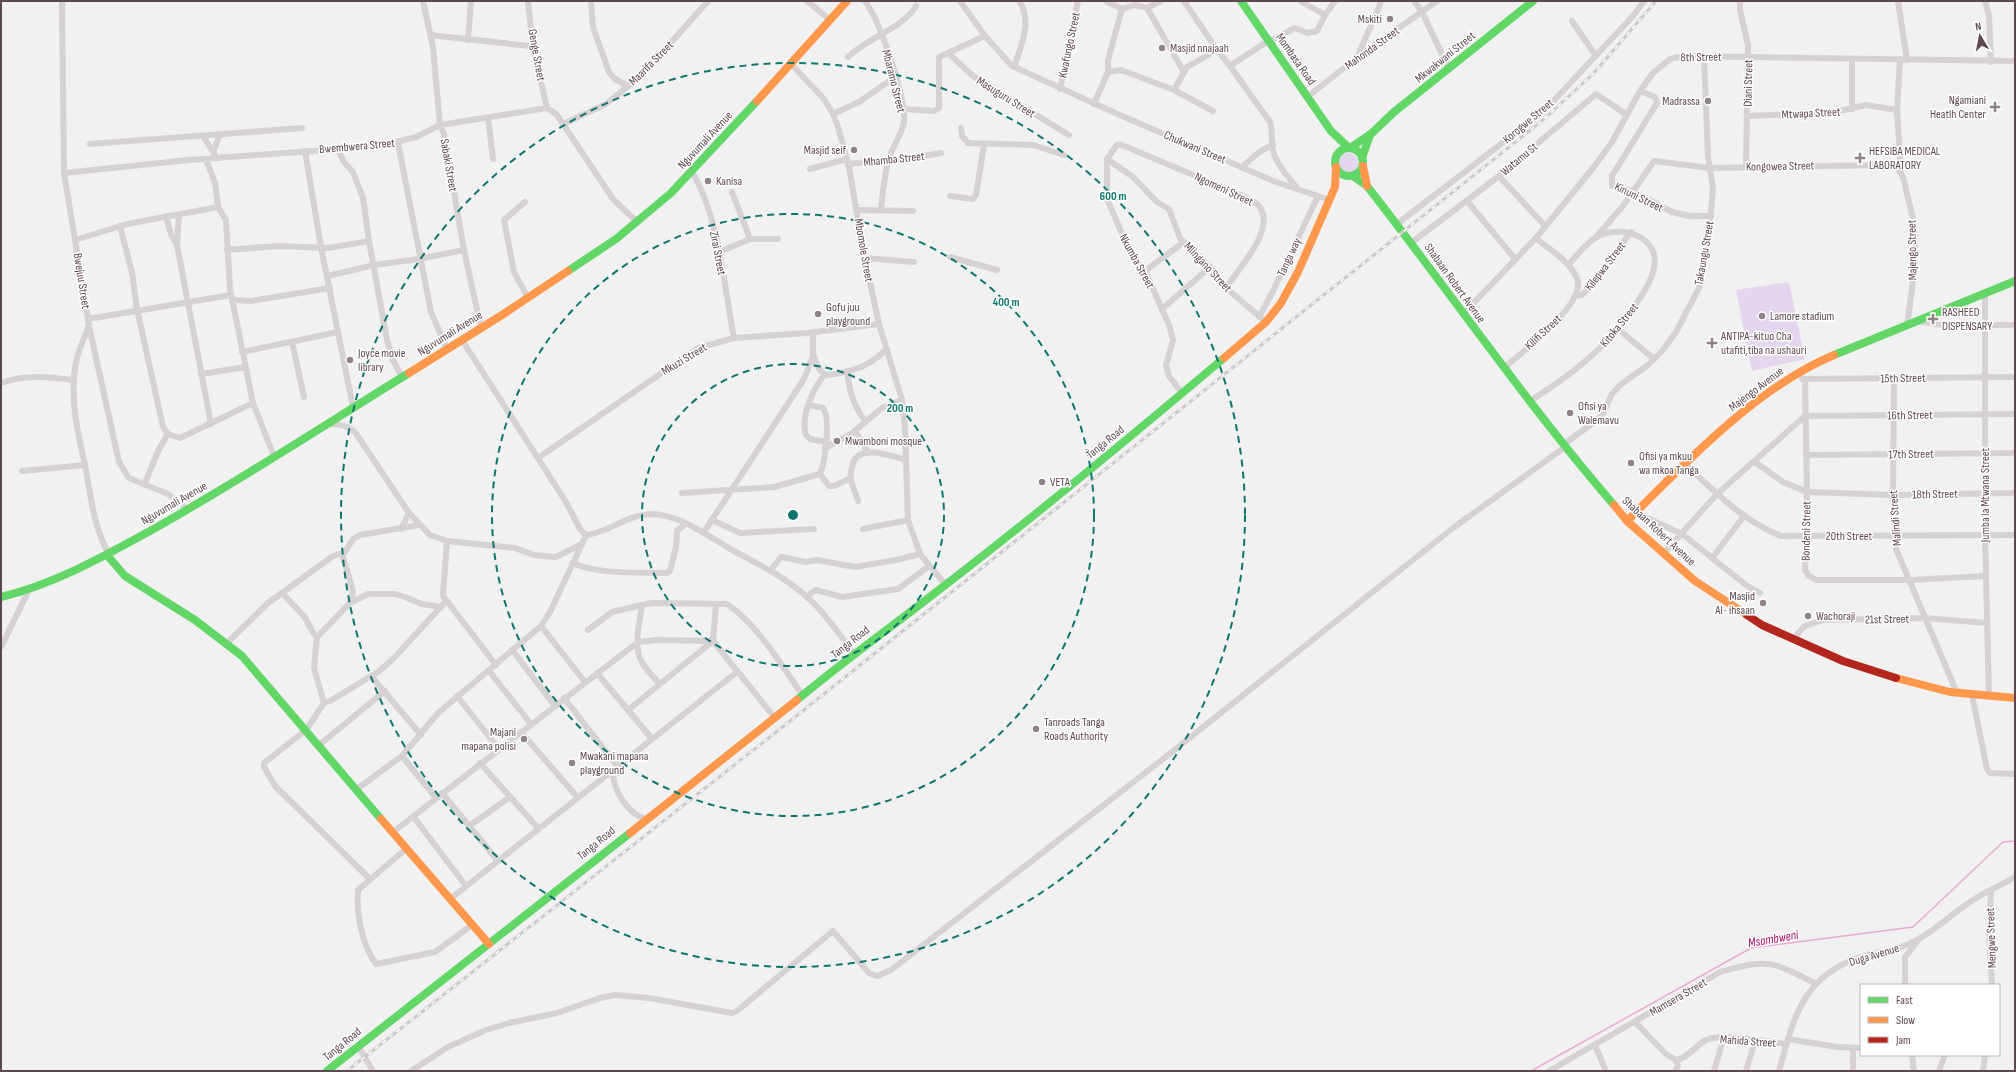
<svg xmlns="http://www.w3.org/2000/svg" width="2016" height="1072" font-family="'Sofia Sans Condensed',sans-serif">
<rect width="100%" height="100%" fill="#f0f1f0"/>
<!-- green -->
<g fill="#e4d6ef">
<circle cx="1348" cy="163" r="10"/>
<polygon points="1789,282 1805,359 1752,371 1736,290"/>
</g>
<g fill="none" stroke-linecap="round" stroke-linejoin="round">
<!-- stream -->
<polyline stroke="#ecaad2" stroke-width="1.5" points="1531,1071 1751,948 1913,927 2003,842 2015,841"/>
<!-- street -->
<g stroke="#d6d1d2" stroke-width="6">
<path d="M 62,1 L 64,173 L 89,325 C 84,340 77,351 75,368 C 70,400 78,434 85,465 C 91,496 93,526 109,554"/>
<polyline points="423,1 433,47 440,125 444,134 464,250 481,328"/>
<polyline points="528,1 533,48 547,108"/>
<polyline points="591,1 593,27 609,72 615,79 628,86"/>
<polyline points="807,1 829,19"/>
<path d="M 865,1 C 880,21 906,97 904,122 C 902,134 893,146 889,158 C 884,175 883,193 881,209"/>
<polyline points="960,1 985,36 1012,66 1122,116 1276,182 1330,200"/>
<polyline points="1106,1 1122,9"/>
<polyline points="1184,1 1217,50"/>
<polyline points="1300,1 1325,15"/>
<polyline points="1414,1 1422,12 1449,69"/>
<polyline points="1740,1 1740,10 1748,45 1746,167"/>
<polyline points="1898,1 1907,60"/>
<polyline points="1985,1 1989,16 1991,62"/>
<polyline points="1147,8 1184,72"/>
<polyline points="1147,8 1161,1"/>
<polyline points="1122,9 1135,5 1147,8"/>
<polyline points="1572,21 1596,56"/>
<polyline points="430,35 529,46 533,48"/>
<polyline points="468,40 471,1"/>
<polyline points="948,53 973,76 1069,135"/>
<path d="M 848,57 C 868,37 901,30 916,6"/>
<path d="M 1358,57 C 1364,37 1375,21 1381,1"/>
<polyline points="1852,59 1852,109"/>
<polyline points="1900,60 1897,110 1901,172"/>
<polyline points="791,64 824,99 833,114 838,127 849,167 863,250 879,324 902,400 905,428 908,520 920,554 945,584"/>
<polyline points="1230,66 1262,45 1295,28 1308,33 1317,31 1325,15 1335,1"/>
<path d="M 1014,67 C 1021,46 1033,21 1019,1"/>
<polyline points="1108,72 1108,60 1122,9"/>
<polyline points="1060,89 1078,1"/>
<polyline points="1174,90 1213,111"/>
<polyline points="1640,91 1655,97 1657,103 1612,176 1612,186 1632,191 1672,212 1690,216 1711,216"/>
<polyline points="1307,97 1358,57 1437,1"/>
<path d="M 1094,104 L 1108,72 L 1121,70 L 1174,90 L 1187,67 L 1217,50 L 1230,66 L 1270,122 C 1273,133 1271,142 1273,151 C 1277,165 1288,177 1297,188"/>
<polyline points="903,109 934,111 939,108 939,57 985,36"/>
<polyline points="833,114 859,102 895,77"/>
<polyline points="1747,116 1831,113 1866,105 1897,110"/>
<polyline points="488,118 493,159"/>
<polyline points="563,124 606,104 643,74 708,1"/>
<polyline points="961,128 962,136 968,143 1033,145 1064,155"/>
<polyline points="203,136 217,158"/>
<polyline points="398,143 431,312 447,349"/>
<polyline points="90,144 302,128"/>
<polyline points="337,148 344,162 353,172 363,198 369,241 387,340 392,358 402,377"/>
<polyline points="305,151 321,247 353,407"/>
<polyline points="213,152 220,134"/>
<polyline points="206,159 215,183 218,207 226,220 230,289 253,403 274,456"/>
<path d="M 1107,159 L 1117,145 L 1122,145 L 1243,196 C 1248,199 1256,202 1259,206 C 1277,229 1238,269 1226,288"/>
<polyline points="1107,159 1107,199 1127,245 1137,261 1145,271 1169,325 1173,340 1166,365 1169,376 1182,393"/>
<polyline points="1107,159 1133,177 1157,202 1169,209 1180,238 1210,267 1226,288 1266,322"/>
<path d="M 848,164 C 879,161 910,159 941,153"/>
<polyline points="1242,167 1258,153 1273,144"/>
<polyline points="810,169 847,159"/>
<path d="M 692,172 C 719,216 724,286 734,338"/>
<polyline points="64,173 189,160 381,146 416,137 440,125 547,108 556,114 563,124 613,199 637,222"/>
<polyline points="1499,176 1545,226"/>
<polyline points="732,192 750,239"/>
<polyline points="950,196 973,199 976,195 984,145"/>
<polyline points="1467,201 1516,260"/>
<polyline points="525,202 504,220 514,272 528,298"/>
<polyline points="858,210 913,211"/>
<polyline points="166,216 171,234 177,245 211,424"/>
<polyline points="1397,224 1544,111 1633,16 1644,1"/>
<polyline points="120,226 132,273 137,309 163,427 168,434 180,438 253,403"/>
<path d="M 1596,237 L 1623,206 L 1654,161 L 1710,168 L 1890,165 C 1904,169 1904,182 1907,194 C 1909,202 1911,210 1913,218 C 1918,253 1912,291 1907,325"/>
<polyline points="75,240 127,224 218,207"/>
<polyline points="1411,243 1499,176 1596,94 1627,115"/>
<polyline points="177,244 179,215"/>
<polyline points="227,250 278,246 328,248 369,241"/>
<polyline points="719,252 750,239 778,239"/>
<polyline points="950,257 997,270"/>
<polyline points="865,258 914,262"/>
<polyline points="1145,271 1184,242"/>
<polyline points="328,276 374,265 419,259 464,250"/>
<polyline points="1985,292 1985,536 1989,697"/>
<polyline points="1576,295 1582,295 1592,285 1631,232"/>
<polyline points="232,300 251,301 330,288"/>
<polyline points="1162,309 1210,267"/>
<polyline points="1463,314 1536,238 1593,168 1612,142 1640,91 1653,73 1670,59 1684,56 2015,61"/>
<polyline points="1259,317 1273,291 1318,196"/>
<polyline points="88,319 231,295"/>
<polyline points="1917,321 1943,325 2015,325"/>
<polyline points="89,326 119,462 129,478 168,494 188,510"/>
<polyline points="1618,329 1654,359"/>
<path d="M 462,340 L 566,502 L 580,529 L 586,535 C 608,533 628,514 652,514 C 681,515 708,536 732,550 C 758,564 785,577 807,597 C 825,612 839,635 854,653"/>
<polyline points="292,342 304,397"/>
<polyline points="242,352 338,332"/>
<path d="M 813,353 C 815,360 817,370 825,374 C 831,377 861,368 867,364 C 874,361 881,354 887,349"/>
<path d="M 1504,368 C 1521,353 1582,307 1578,282 C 1575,265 1548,248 1536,238"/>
<path d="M 847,371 C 850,392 852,403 865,421"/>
<polyline points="201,374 246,367"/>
<path d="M 825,374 C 813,389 800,416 806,435 L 810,439 L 826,442"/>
<polyline points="1894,378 1893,495 1896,549 1957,693"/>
<polyline points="1802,379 2015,377"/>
<polyline points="1805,379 1807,492 1805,570 1809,576 1817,580 1909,580 1986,576"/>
<path d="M 1,383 C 25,374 49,377 74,380"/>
<path d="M 1530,401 C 1574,373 1612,344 1640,298 C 1646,289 1652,278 1654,268 C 1661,236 1620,224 1597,237 C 1586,242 1577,256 1568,265"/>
<path d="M 327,424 C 339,424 347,425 355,432 L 409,513 L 430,535 L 447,541 L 515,548 L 534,555 L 556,557 L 582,544 L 586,535"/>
<polyline points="855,431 868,452"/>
<polyline points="1563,445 1597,420 1603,414 1612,394 1620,385 1648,365 1663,350 1676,332 1699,288 1710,221 1713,189 1708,157 1704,56"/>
<polyline points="825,448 851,434 882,408 902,400"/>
<polyline points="1806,455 2015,453"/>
<polyline points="538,458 698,348 734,338 807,333 879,324"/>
<polyline points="1755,462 1783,482 1807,492 1893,495 2015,493"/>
<path d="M 1685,464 C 1714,491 1743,521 1781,536 L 2015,535"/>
<polyline points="22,471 85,465"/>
<polyline points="820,474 829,486 834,486 851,478"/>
<polyline points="145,483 159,449 168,434"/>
<path d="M 682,493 L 774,487 L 820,474 C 825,463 831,417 823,408 L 809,405"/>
<path d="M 858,501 C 856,494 853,487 851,480 C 850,476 851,471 852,467 C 856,442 891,456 906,460"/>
<polyline points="1636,513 1682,534 1746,585 1760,593"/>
<polyline points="712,520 740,533 814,529"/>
<polyline points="401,529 409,513"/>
<polyline points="863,529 908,520"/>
<polyline points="704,532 804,379 813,356 813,332"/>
<polyline points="447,541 443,596 496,665"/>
<polyline points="1664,553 1717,494 1805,416 2015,414"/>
<polyline points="1712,558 1744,516"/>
<path d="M 572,563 C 602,575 636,572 667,573 L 670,571 L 676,547 L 677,531 L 685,524"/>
<polyline points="770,571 781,557 806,562 817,560 855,567 896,560 920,554"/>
<polyline points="282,593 304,616 314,634 317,637"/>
<polyline points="808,598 811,593 816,590 842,597 898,589 929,566"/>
<polyline points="350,603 368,594 395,594 405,597 422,604 441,607"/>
<path d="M 642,605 C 640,622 632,648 643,664 C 647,671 654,677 659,683"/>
<polyline points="541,626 585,682"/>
<path d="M 588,630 L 612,612 L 651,603 L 727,604 C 758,625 782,666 803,696"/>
<polyline points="1796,640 1798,633 1805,626 1823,620 1925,618 1987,623"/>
<polyline points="226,644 268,603 333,556 345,552 353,539 360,535 419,525"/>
<polyline points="1,647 29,590"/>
<polyline points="512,650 555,706"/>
<polyline points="489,671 531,724"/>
<polyline points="597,673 652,739"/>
<polyline points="371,676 421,735"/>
<polyline points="1972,695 1987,769 1990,773 2015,774"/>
<polyline points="457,696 499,749"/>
<polyline points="564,698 618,767"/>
<polyline points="324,703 314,668 317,637 350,603 353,591 342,554"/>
<polyline points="628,710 713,641 716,604"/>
<polyline points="521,732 578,798"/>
<polyline points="319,745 385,691"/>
<polyline points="480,763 538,828"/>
<path d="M 613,770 C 612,789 627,813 645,819"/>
<polyline points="357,789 402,756"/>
<polyline points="442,793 498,861"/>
<polyline points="436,798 402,756 438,713 541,626 550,612 582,544"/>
<polyline points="413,816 466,886"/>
<polyline points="469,826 510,797"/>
<polyline points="393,832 638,642 657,640 713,641 775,718"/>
<path d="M 407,848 L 358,890 C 356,913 362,945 376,964 L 435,952 L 472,925"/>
<polyline points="370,879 275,786 264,767 264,763 306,730 324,703 330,701 378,672 394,658 446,601"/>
<polyline points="1991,891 1989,932 1992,985"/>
<polyline points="450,899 737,672"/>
<polyline points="1905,985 1905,957 1917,942"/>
<path d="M 1635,1022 L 1666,1054 L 1676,1060 C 1687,1059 1696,1045 1706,1040 C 1726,1032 1765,1042 1786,1044"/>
<polyline points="1788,1039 1837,1047 1861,1048"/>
<polyline points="1595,1045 1606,1071"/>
<polyline points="358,1046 373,1071"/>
<polyline points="1853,1048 1853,1071"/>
<polyline points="1912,1055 1914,1071"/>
<polyline points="411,1071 448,1047 486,1030 509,1023 557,1013 600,998 615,995 649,998 732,1013 737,1011 833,931 869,973 877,976 891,970 1158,763 1453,528 1565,447"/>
<path d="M 1549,1071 L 1720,972 C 1738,967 1760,960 1778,966 C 1791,970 1803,978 1815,983"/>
<polyline points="1675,1071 1678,1066 1676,1060"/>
<polyline points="1714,1071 1724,1037"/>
<polyline points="1746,1071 1755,1041"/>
<path d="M 1779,1071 C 1794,1017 1802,977 1860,957 C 1877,951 1897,951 1913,942 C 1934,932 1950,915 1970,902 C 1984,892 2000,886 2015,877"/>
<polyline points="1939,1071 1945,1055"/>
<polyline points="1983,1071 1985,1055"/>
</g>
<!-- fast -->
<g stroke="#63d668" stroke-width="8">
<polyline points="1241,1 1331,131 1349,148"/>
<polyline points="1350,148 1372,133 1394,112 1533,1"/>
<circle cx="1349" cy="162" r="14"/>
<polyline points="1362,158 1370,135"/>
<path d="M 1353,176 L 1367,186 C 1450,292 1526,403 1614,505"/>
<polyline points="568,271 616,239 671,193 757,101"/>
<polyline points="1834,355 2015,281"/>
<polyline points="107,555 125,576 195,620 242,656 381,819"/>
<path d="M 1,597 C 55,584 102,557 150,531 C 238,482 323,426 409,373"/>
<path d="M 797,700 C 840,664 886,631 931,596 C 1031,520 1128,439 1224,358"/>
<polyline points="327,1071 630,833"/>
</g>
<!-- slow -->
<g stroke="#ff974d" stroke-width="8">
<polyline points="757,101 847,1"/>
<polyline points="1363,166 1367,186"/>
<polyline points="1224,358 1266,322 1281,303 1298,272 1335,187 1336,167"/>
<polyline points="409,373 502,315 568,271"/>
<polyline points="1614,505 1627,521 1695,581 1747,615"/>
<path d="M 1627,521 C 1685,463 1757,387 1834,355"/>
<polyline points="1896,678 1950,692 2015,698"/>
<polyline points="381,819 489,944"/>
<polyline points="630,833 797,700"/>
</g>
<!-- jam -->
<polyline stroke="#b3261e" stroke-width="8" points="1747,615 1762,625 1843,661 1896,678"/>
<defs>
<polyline id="rail" points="347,1071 780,729 1543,120 1593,74 1656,1"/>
</defs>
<!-- rail casing -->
<use href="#rail" stroke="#cdc9cb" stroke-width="3"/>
<!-- rail -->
<use href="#rail" stroke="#fff" stroke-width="1.5" stroke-dasharray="4.5" stroke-linecap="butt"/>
</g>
<!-- distance rings -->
<g fill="none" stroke="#0f766e" stroke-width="2" stroke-dasharray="7 5">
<circle cx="793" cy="515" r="151"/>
<circle cx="793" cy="515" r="301"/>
<circle cx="793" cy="515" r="452"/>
</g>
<!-- markers -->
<g fill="#908387" stroke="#fff" stroke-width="1.5">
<circle cx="1390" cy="19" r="4"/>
<circle cx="1162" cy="48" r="4"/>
<circle cx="1708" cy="101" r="4"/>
<path d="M1993 101h4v4h4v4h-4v4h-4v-4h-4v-4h4z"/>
<circle cx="854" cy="150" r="4"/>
<path d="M1858 152h4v4h4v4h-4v4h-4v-4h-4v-4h4z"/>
<circle cx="708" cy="181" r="4"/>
<circle cx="818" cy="314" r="4"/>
<circle cx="1762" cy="316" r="4"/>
<path d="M1931 313h4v4h4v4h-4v4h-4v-4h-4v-4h4z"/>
<path d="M1710 337h4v4h4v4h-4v4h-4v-4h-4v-4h4z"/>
<circle cx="350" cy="360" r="4"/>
<circle cx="1570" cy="413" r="4"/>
<circle cx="837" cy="441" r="4"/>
<circle cx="1631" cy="463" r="4"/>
<circle cx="1042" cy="482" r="4"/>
<circle cx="1763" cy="603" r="4"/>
<circle cx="1808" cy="616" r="4"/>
<circle cx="1036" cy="729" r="4"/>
<circle cx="524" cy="739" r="4"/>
<circle cx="572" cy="763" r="4"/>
</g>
<g text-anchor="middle" stroke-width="3" stroke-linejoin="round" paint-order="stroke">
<!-- poi labels -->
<g font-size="12" fill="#5d484f" stroke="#fff" text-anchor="start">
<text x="1382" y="23" text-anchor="end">Mskiti</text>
<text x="1170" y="52">Masjid nnajaah</text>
<text x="1986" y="104" text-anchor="end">Ngamiani<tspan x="1986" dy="14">Heatlh Center</tspan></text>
<text x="1700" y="105" text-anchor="end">Madrassa</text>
<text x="846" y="154" text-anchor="end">Masjid seif</text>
<text x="1869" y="155">HEFSIBA MEDICAL<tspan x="1869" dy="14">LABORATORY</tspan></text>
<text x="716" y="185">Kanisa</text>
<text x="826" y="311">Gofu juu<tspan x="826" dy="14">playground</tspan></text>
<text x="1942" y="316">RASHEED<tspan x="1942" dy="14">DISPENSARY</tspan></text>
<text x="1770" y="320">Lamore stadium</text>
<text x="1721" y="340">ANTIPA-kituo Cha<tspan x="1721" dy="14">utafiti,tiba na ushauri</tspan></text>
<text x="358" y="357">Joyce movie<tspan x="358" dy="14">library</tspan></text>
<text x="1578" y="410">Ofisi ya<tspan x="1578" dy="14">Walemavu</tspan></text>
<text x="845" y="445">Mwamboni mosque</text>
<text x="1639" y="460">Ofisi ya mkuu<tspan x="1639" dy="14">wa mkoa Tanga</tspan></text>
<text x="1050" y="486">VETA</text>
<text x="1755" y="600" text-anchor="end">Masjid<tspan x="1755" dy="14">Al- ihsaan</tspan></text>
<text x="1816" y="620">Wachoraji</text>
<text x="1044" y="726">Tanroads Tanga<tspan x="1044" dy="14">Roads Authority</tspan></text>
<text x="516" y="736" text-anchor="end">Majani<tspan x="516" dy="14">mapana polisi</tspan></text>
<text x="580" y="760">Mwakani mapana<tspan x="580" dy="14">playground</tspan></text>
</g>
<!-- street labels -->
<g font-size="12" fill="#5d484f" stroke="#fff">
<text transform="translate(1069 45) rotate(-78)" y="4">Kwafungo Street</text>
<text transform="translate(1372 48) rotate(-36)" y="4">Mahonda Street</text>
<text transform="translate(537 55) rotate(80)" y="4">Genge Street</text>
<text transform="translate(1445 57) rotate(-39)" y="4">Mkwakwani Street</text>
<text transform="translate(1701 57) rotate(-1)" y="4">8th Street</text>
<text transform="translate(1296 59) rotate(55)" y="4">Mombasa Road</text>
<text transform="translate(651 63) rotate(-45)" y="4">Maarifa Street</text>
<text transform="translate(894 81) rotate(76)" y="4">Mbaramo Street</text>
<text transform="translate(1748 83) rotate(-89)" y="4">Diani Street</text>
<text transform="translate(1006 97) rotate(32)" y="4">Masuguru Street</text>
<text transform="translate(1811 113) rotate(-3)" y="4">Mtwapa Street</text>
<text transform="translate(1528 121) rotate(-40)" y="4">Korogwe Street</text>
<text transform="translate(705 140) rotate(-47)" y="4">Nguvumali Avenue</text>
<text transform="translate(357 146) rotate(-5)" y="4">Bwembwera Street</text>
<text transform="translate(1195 147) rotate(23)" y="4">Chukwani Street</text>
<text transform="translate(894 159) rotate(-6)" y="4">Mhamba Street</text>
<text transform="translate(1519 159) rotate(-40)" y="4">Watamu St</text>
<text transform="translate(449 165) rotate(80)" y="4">Sabaki Street</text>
<text transform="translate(1780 166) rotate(-1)" y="4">Kongowea Street</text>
<text transform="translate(1224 189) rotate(25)" y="4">Ngomeni Street</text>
<text transform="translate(1639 197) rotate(26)" y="4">Kinuni Street</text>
<text transform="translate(864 250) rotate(80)" y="4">Mbomole Street</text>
<text transform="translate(1912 250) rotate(-91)" y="4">Majengo Street</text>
<text transform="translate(718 253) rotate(79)" y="4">Zirai Street</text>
<text transform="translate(1704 253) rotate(-80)" y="4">Takaungu Street</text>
<text transform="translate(1289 257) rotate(-65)" y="4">Tanga way</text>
<text transform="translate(1137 261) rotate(61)" y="4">Nkumba Street</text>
<text transform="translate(1605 266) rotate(-52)" y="4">Kilepwa Street</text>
<text transform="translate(1208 267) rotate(47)" y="4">Mlingano Street</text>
<text transform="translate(82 281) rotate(81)" y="4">Bwejuu Street</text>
<text transform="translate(1455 283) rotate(54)" y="4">Shabaan Robert Avenue</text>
<text transform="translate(1619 325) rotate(-51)" y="4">Kitoka Street</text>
<text transform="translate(1543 332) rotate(-43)" y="4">Kilifi Street</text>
<text transform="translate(450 333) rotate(-32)" y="4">Nguvumali Avenue</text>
<text transform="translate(684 359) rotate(-31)" y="4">Mkuzi Street</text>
<text transform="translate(1903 378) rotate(-1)" y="4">15th Street</text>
<text transform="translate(1756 389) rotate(-37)" y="4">Majengo Avenue</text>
<text transform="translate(1910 415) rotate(-1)" y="4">16th Street</text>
<text transform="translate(1105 442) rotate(-39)" y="4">Tanga Road</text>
<text transform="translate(1911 454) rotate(-1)" y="4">17th Street</text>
<text transform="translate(1935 494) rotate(-1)" y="4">18th Street</text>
<text transform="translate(1985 495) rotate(-90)" y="4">Jumba la Mtwana Street</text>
<text transform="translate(174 503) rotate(-30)" y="4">Nguvumali Avenue</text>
<text transform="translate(1895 518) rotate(-94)" y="4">Malindi Street</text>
<text transform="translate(1659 531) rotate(43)" y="4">Shabaan Robert Avenue</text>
<text transform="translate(1806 531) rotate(-89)" y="4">Bondeni Street</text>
<text x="1849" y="540">20th Street</text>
<text transform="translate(1887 619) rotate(-1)" y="4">21st Street</text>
<text transform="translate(850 642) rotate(-38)" y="4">Tanga Road</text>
<text transform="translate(596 843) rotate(-39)" y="4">Tanga Road</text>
<text transform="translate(1991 938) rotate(-92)" y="4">Mengwe Street</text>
<text transform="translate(1874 955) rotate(-17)" y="4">Duga Avenue</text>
<text transform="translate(1678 997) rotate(-30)" y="4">Mamsera Street</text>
<text transform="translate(1748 1041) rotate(4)" y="4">Mahida Street</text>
<text transform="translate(342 1044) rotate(-39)" y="4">Tanga Road</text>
</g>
<!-- water labels -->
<g font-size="13" font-style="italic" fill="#a90e6b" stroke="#fff">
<text transform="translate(1773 938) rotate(-10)" y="5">Msambweni</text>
</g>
</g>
<circle cx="793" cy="515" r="6" fill="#0f766e" stroke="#fff" stroke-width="2"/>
<g font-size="12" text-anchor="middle" font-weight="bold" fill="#0f766e" stroke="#fff" stroke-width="3" stroke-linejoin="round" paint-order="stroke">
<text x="1113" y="200">600 m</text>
<text x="1006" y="306">400 m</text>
<text x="900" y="412">200 m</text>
</g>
<!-- border -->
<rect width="2016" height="1072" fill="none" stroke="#5d484f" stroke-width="4"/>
<!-- legend -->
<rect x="1860" y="984" width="140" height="72" fill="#ffffff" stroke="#beb6b9"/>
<rect x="1868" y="997" width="20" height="6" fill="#63d668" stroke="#beb6b9"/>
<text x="1896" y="1004" font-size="12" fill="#5d484f">Fast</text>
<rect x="1868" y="1017" width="20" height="6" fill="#ff974d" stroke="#beb6b9"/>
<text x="1896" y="1024" font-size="12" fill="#5d484f">Slow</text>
<rect x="1868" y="1037" width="20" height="6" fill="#b3261e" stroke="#beb6b9"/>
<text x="1896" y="1044" font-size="12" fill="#5d484f">Jam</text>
<!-- north arrow -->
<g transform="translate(1980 36) rotate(350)" stroke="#ffffff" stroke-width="3" paint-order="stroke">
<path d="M0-3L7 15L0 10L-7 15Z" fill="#5d484f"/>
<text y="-6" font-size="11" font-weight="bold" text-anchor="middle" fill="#5d484f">N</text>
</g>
</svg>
